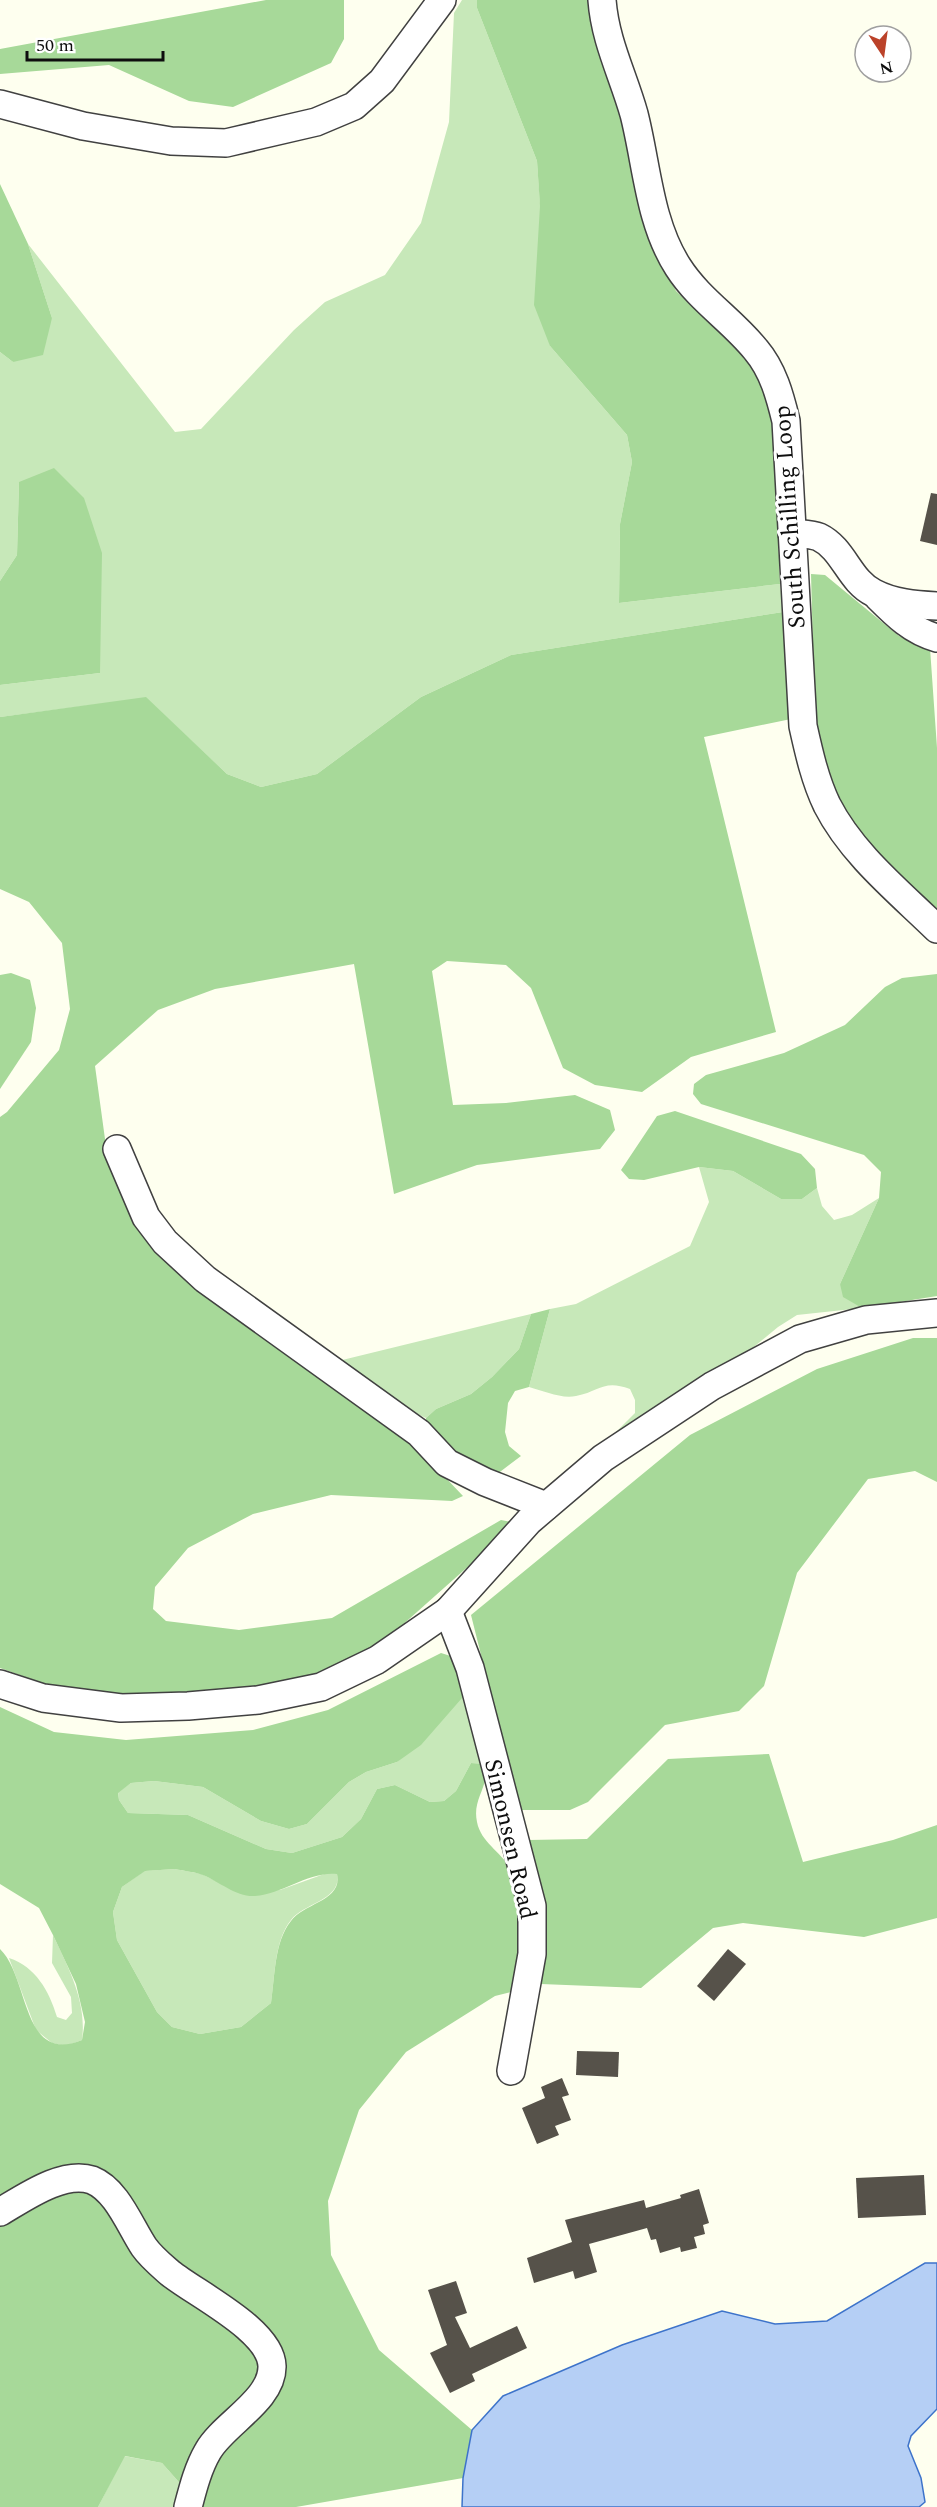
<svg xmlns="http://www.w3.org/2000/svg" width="937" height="2507" font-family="Spectral,serif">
<rect width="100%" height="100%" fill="#feffef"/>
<!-- green -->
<g fill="#c7e8b9">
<polygon points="462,0 477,0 477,8 537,161 550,346 627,435 632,462 620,524 619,603 780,584 783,612 511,655 421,697 317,774 261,787 227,774 146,698 0,717 0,685 100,673 19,482 17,555 0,581 0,352 13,362 52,318 28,244 175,432 201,429 294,330 325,302 385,275 421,223 449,122 454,13"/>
<path d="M 699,1167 L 733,1171 L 781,1199 L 802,1199 L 817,1188 L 822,1206 L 834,1220 L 852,1215 L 879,1198 L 840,1284 L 862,1308 L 797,1315 L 778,1327 L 725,1371 L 613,1435 L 635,1413 L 635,1400 L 630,1389 C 604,1379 600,1391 576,1396 C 561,1399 544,1391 529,1387 L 550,1309 L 576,1304 L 690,1246 L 709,1202 Z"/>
<polygon points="531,1314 519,1349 492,1377 471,1394 436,1409 426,1418 385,1399 330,1363"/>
<polygon points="469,1690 486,1764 471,1763 456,1791 444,1801 430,1802 395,1785 377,1789 361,1819 342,1837 292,1853 266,1849 188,1815 128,1813 119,1800 118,1792 131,1783 154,1781 203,1787 261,1821 289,1829 307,1824 349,1782 366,1772 397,1762"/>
<path d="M 175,1869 L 202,1874 L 238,1892 L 280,1890 L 327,1873 L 337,1873 C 343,1900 304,1903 291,1920 C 274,1941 275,1977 271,2003 L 241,2027 L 200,2034 L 172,2027 L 157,2012 L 117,1940 L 113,1912 L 122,1887 L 144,1871 Z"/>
<path d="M 53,1935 C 69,1969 87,2002 82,2040 L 66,2046 L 52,2043 L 36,2030 L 9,1958 C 36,1967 49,1991 57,2017 L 66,2020 L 72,2013 L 71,1997 L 52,1963 Z"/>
<polygon points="124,2456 162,2463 185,2489 181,2507 98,2507"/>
</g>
<!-- forest -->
<g fill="#a7d999" fill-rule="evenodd">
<polygon points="266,0 344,0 344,39 331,63 233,107 189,101 109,65 0,74 0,49"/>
<polygon points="477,0 592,0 648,233 676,291 748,360 766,391 774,427 780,584 619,603 620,524 632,462 627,435 550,346 534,305 540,206 537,161 477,8"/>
<polygon points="0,184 28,244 52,318 43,355 13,362 0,352"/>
<polygon points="54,468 84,498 102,553 100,673 0,685 0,581 17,555 19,482"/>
<polygon points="811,574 825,575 899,636 930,648 937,748 937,916 850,824 827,781 815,727"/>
<polygon points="783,612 791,719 704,737 776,1032 691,1057 642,1092 595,1085 563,1068 531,988 506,965 447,961 432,971 453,1105 506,1103 575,1095 610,1110 615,1130 600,1149 477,1165 394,1194 354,964 215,989 158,1010 95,1066 105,1139 138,1224 404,1434 463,1496 452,1501 331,1495 253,1514 188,1548 155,1587 153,1609 166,1621 239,1630 332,1618 501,1520 517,1523 381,1644 310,1678 258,1688 122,1699 51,1686 0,1668 0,1117 7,1112 59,1050 70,1009 62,943 29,902 0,889 0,717 146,697 227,774 261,787 317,774 421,697 511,655"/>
<polygon points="11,973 30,980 36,1008 31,1042 0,1089 0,975"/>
<polygon points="937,974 937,1296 862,1308 843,1297 840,1284 879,1198 881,1172 864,1155 701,1104 693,1094 694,1084 706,1075 784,1053 845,1025 885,987 902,978"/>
<polygon points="675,1111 801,1154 815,1169 817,1188 802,1199 781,1199 733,1171 699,1167 644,1180 629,1179 621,1170 657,1116"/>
<polygon points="550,1309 529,1387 515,1391 508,1403 505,1432 509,1446 521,1456 492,1478 452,1459 426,1428 426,1418 436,1409 471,1394 492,1377 519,1349 531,1314"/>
<polygon points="913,1338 937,1338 937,1482 915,1471 868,1479 797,1573 764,1686 739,1711 665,1725 588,1802 570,1810 520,1810 471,1615 690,1435 817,1369"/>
<path d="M 441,1653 L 457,1658 L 469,1690 L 421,1745 L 397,1762 L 366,1772 L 349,1782 L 307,1824 L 289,1829 L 261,1821 L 203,1787 L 154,1781 L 131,1783 L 118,1793 L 119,1800 L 128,1813 L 188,1815 L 266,1849 L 292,1853 L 342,1837 L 361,1819 L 377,1789 L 395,1785 L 430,1802 L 444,1801 L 456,1791 L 471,1763 L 486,1764 C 489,1788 472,1799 477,1822 C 481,1843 502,1852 511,1870 C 527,1907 520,1950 519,1990 L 495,1996 L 406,2052 L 359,2110 L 328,2201 L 331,2255 L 379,2350 L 472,2430 L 463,2478 L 296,2507 L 196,2507 L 213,2458 L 282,2380 L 172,2265 L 112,2180 L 0,2205 L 0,1949 C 30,1978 21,2065 82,2040 L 85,2022 L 76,1984 L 53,1935 L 39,1908 L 0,1884 L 0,1707 L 54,1732 L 126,1740 L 253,1730 L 328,1710 ZM 175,1869 C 184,1871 195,1872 203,1875 C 220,1882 236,1897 255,1896 C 283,1894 309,1871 337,1874 C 343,1901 304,1903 291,1921 C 274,1942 275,1977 271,2003 L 241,2027 L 200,2034 L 172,2027 L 157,2012 L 117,1940 L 113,1912 L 122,1887 L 145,1871 Z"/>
<polygon points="769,1754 803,1862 893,1840 937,1825 937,1918 864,1937 743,1923 713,1928 641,1988 541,1984 544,1957 528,1840 587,1839 668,1759"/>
<polygon points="87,2186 253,2339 265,2369 185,2489 162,2463 125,2456 98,2507 0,2507 0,2220 44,2195"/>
</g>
<!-- water -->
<polygon fill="#b5cff5" stroke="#3d73ca" stroke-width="1.5" points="925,2263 937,2263 937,2409 911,2436 908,2446 921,2478 925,2502 919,2507 462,2507 463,2478 472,2430 503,2396 622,2345 722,2311 775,2324 827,2321"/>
<!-- building -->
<g fill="#56524a">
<polygon points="931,493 937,494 937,545 920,541"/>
<polygon points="728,1949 746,1964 714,2001 697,1986"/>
<polygon points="577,2051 619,2052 618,2077 576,2075"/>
<polygon points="562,2078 569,2095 562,2097 571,2120 555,2126 559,2135 537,2144 522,2108 545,2098 541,2087"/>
<polygon points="924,2175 926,2215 858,2218 856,2178"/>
<polygon points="699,2189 709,2223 703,2225 705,2234 694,2237 697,2248 681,2252 680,2247 660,2253 656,2239 651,2240 647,2228 589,2244 597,2272 575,2279 573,2271 534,2283 527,2258 572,2242 565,2220 644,2200 646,2208 681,2198 680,2195"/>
<polygon points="456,2281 467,2313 455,2317 470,2348 517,2326 527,2348 472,2374 475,2381 450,2393 430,2353 447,2345 428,2290"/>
</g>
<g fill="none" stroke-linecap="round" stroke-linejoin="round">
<defs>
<g id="minor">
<path d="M 602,0 C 605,41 623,75 634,114 C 647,165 649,222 678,267 C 699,300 732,320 756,350 C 773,370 780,396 786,421 L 803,726 C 809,753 815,780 827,805 C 852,854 898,891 937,929"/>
<polyline points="0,104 83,126 171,141 226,143 316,122 354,106 382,81 442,0"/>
<path d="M 792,533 C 800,534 812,534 819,537 C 844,549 849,581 874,593 C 893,603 915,605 937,606"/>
<path d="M 878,597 C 896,615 912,631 937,638"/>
<polyline points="117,1149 146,1217 165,1242 205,1279 419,1433 447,1463 485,1482 546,1506"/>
<polyline points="448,1611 470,1668 532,1906 532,1954 511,2071"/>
<polyline points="0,1684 43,1698 121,1708 188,1706 258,1700 321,1687 377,1660 448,1611 529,1521 603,1458 712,1386 800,1339 866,1320 937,1313"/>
<path d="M 0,2212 C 24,2198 63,2170 92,2180 C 117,2190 130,2226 144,2247 C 151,2257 162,2266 170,2273 C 196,2294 271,2330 272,2366 C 273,2400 223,2424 208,2451 C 198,2468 193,2488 188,2507"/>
</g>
</defs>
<!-- minor casing -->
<use href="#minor" stroke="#414141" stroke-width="30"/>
<!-- minor -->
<use href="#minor" stroke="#fff" stroke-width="27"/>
</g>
<g text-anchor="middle" stroke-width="6" stroke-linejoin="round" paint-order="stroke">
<!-- street labels -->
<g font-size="24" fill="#0e0e0e" stroke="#fff">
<text transform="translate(789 517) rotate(-94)" y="8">South Schilling Loop</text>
<text transform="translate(511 1839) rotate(77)" y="8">Simonsen Road</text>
</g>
</g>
<!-- north arrow -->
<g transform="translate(883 54) rotate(167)"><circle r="28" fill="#ffffff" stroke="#9f9f9f" stroke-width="1.5"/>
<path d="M0-4.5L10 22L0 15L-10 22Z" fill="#bb4229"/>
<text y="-9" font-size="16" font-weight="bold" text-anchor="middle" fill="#0e0e0e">N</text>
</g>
<!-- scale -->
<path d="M27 51v9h136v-9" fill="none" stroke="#0e0e0e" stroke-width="3"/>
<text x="36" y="51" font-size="18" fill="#0e0e0e" stroke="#ffffff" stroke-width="4.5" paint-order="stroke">50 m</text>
</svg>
